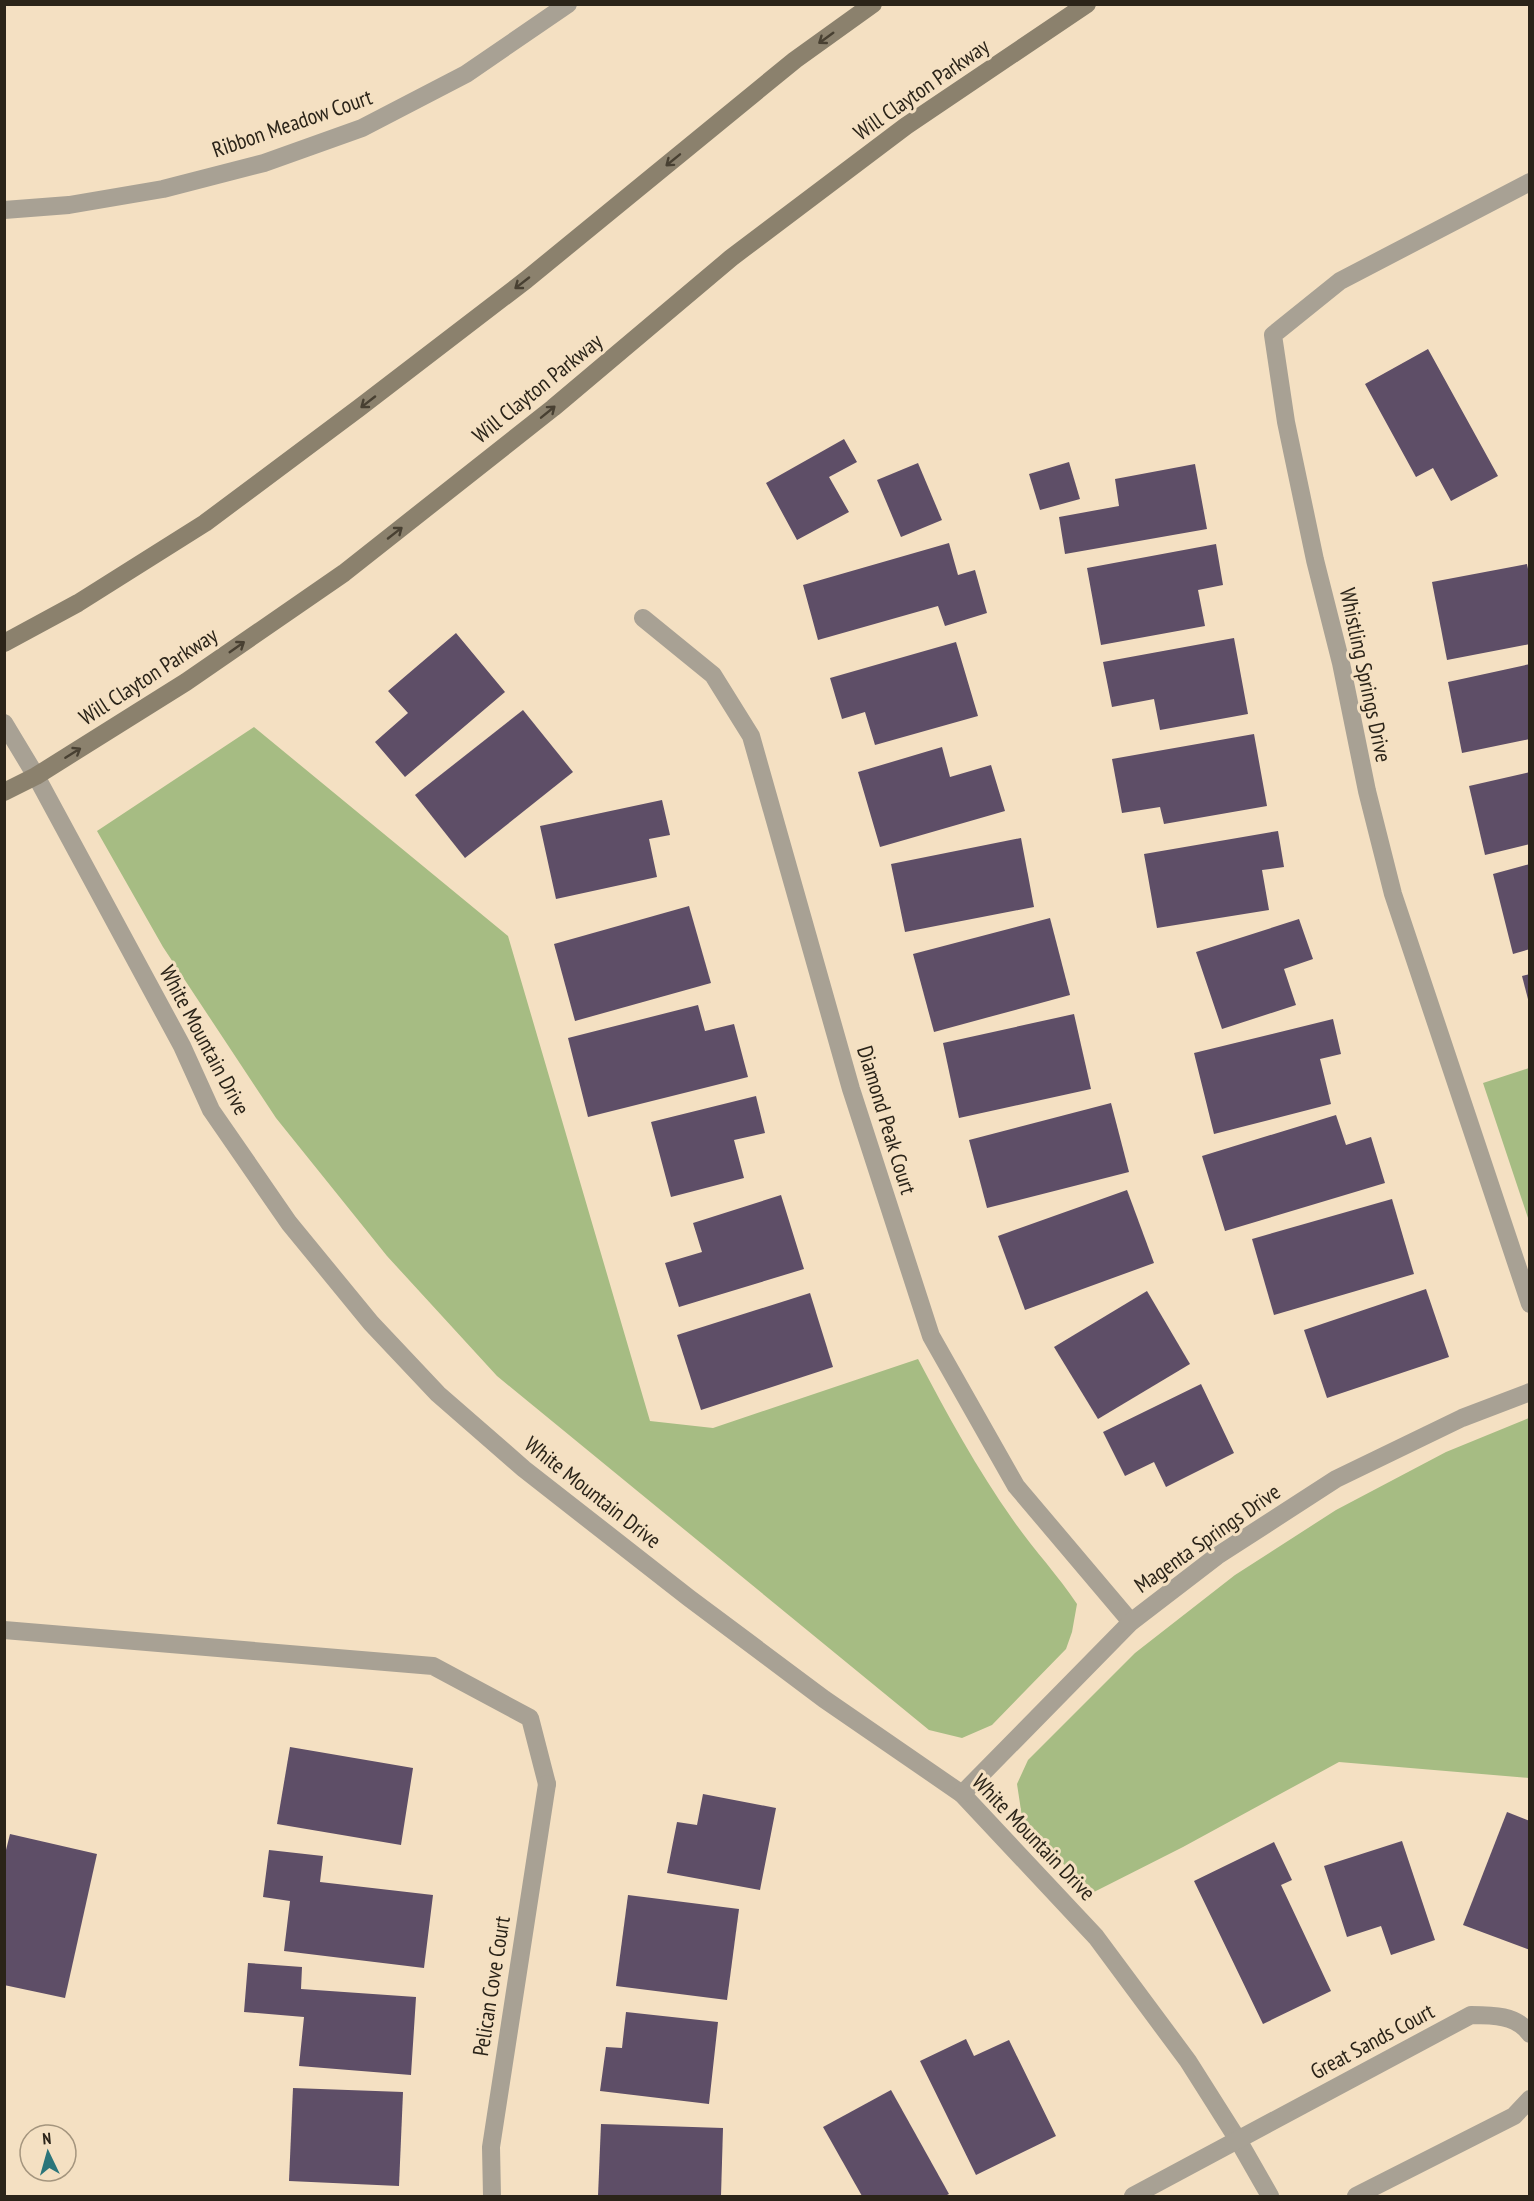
<svg xmlns="http://www.w3.org/2000/svg" width="1534" height="2201" font-family="'PT Sans Narrow',sans-serif">
<rect width="100%" height="100%" fill="#f4e0c2"/>
<!-- green -->
<g fill="#a6bc83">
<path d="M 254,727 L 508,936 L 650,1421 L 713,1428 L 918,1359 C 947,1414 977,1469 1013,1520 C 1033,1549 1057,1574 1077,1604 L 1072,1632 L 1066,1649 L 992,1725 L 962,1738 L 929,1730 L 497,1376 L 387,1256 L 276,1118 L 163,947 L 97,831 Z"/>
<polygon points="1529,1068 1530,1068 1529,1221 1483,1083"/>
<polygon points="1529,1418 1529,1778 1339,1762 1183,1847 1090,1894 1022,1817 1017,1784 1028,1760 1135,1653 1235,1575 1336,1510 1446,1452"/>
</g>
<!-- building -->
<g fill="#5e4e67">
<polygon points="1428,349 1498,476 1451,501 1433,468 1416,477 1365,384"/>
<polygon points="844,439 857,462 829,477 849,512 797,540 766,483"/>
<polygon points="1069,462 1080,499 1040,510 1029,474"/>
<polygon points="918,463 942,520 901,537 877,480"/>
<polygon points="1195,464 1207,529 1065,554 1059,517 1119,506 1115,479"/>
<polygon points="949,543 958,575 975,570 987,613 945,626 938,606 818,640 803,585"/>
<polygon points="1216,544 1223,585 1198,590 1205,626 1101,645 1087,568"/>
<polygon points="1527,564 1530,579 1530,644 1447,660 1432,582"/>
<polygon points="456,633 505,692 405,777 375,742 408,713 388,691"/>
<polygon points="1234,638 1248,714 1160,730 1154,699 1112,707 1103,662"/>
<polygon points="956,642 978,716 875,745 865,712 842,719 830,678"/>
<polygon points="1530,664 1530,739 1462,753 1448,682"/>
<polygon points="523,710 573,772 465,858 415,795"/>
<polygon points="1254,734 1267,806 1164,824 1160,807 1122,813 1112,759"/>
<polygon points="942,747 950,777 991,765 1005,811 880,847 858,772"/>
<polygon points="1530,772 1530,844 1485,855 1469,786"/>
<polygon points="662,800 670,835 649,839 657,877 556,899 540,826"/>
<polygon points="1278,831 1284,867 1262,870 1269,910 1157,928 1144,854"/>
<polygon points="1021,838 1034,907 905,932 891,864"/>
<polygon points="1530,864 1530,949 1513,954 1493,874"/>
<polygon points="689,906 711,983 575,1021 554,944"/>
<polygon points="1050,918 1070,995 934,1032 913,954"/>
<polygon points="1299,919 1313,959 1284,969 1296,1005 1222,1029 1196,952"/>
<polygon points="1530,974 1530,1003 1529,1003 1522,976"/>
<polygon points="698,1005 705,1031 734,1024 748,1077 588,1117 568,1038"/>
<polygon points="1074,1014 1091,1089 959,1118 943,1043"/>
<polygon points="1333,1019 1341,1054 1320,1059 1331,1104 1214,1134 1194,1053"/>
<polygon points="756,1096 765,1133 734,1140 744,1178 671,1197 651,1122"/>
<polygon points="1111,1103 1129,1172 987,1208 969,1140"/>
<polygon points="1336,1115 1346,1145 1371,1137 1385,1183 1225,1231 1202,1156"/>
<polygon points="1127,1190 1154,1263 1025,1310 998,1236"/>
<polygon points="781,1195 804,1269 679,1307 665,1263 702,1252 693,1223"/>
<polygon points="1392,1199 1414,1274 1274,1315 1252,1239"/>
<polygon points="1426,1289 1449,1357 1327,1398 1304,1330"/>
<polygon points="1147,1291 1190,1364 1098,1419 1054,1347"/>
<polygon points="810,1293 833,1367 701,1410 677,1335"/>
<polygon points="1201,1384 1234,1453 1166,1487 1154,1462 1125,1476 1103,1432"/>
<polygon points="290,1747 413,1768 401,1845 277,1824"/>
<polygon points="703,1794 776,1808 760,1890 667,1873 677,1822 697,1825"/>
<polygon points="1507,1812 1530,1821 1530,1950 1463,1925"/>
<polygon points="10,1834 97,1854 65,1998 4,1985 4,1858"/>
<polygon points="1402,1841 1435,1940 1391,1955 1381,1926 1347,1937 1324,1866"/>
<polygon points="1274,1842 1292,1880 1281,1885 1331,1991 1263,2024 1194,1881"/>
<polygon points="269,1850 323,1856 320,1882 433,1895 424,1968 284,1951 290,1901 263,1897"/>
<polygon points="628,1895 739,1909 727,2000 616,1986"/>
<polygon points="248,1963 302,1967 301,1989 416,1997 411,2075 299,2066 304,2017 244,2012"/>
<polygon points="626,2012 718,2022 709,2104 600,2091 606,2047 622,2048"/>
<polygon points="966,2039 974,2056 1009,2040 1056,2136 976,2175 920,2061"/>
<polygon points="293,2088 403,2092 399,2186 289,2181"/>
<polygon points="891,2090 949,2194 945,2196 862,2196 823,2127"/>
<polygon points="601,2124 723,2128 721,2196 598,2196"/>
</g>
<g fill="none" stroke-linecap="round" stroke-linejoin="round">
<!-- lane -->
<polyline stroke="#a8a194" stroke-width="18" points="4,1630 433,1666 530,1718 547,1784"/>
<!-- street -->
<g stroke="#a8a194" stroke-width="18">
<polyline points="1530,182 1340,281 1273,335 1286,422 1315,560 1341,663 1367,791 1393,894 1530,1304"/>
<polyline points="4,210 69,205 163,189 264,163 362,128 466,74 568,4"/>
<polyline points="643,618 713,675 751,736 851,1089 931,1336 1016,1486 1131,1622"/>
<polyline points="4,723 36,776 182,1046 211,1110 289,1223 371,1323 438,1394 524,1469 689,1598 824,1699 962,1794 1096,1937 1188,2061 1238,2140 1270,2196"/>
<polyline points="962,1794 1131,1622 1217,1556 1336,1479 1462,1418 1530,1392"/>
<polyline points="492,2196 491,2147 547,1784"/>
<path d="M 1133,2196 L 1471,2015 C 1492,2015 1517,2015 1530,2034"/>
<polyline points="1356,2196 1514,2116 1530,2099"/>
</g>
<!-- secondary -->
<g stroke="#8b816d" stroke-width="18">
<polyline points="4,643 78,603 205,523 359,408 526,280 795,60 873,4"/>
<polyline points="4,792 36,776 186,682 344,573 553,408 731,258 906,126 1087,4"/>
</g>
</g>
<!-- one-way arrows -->
<defs><path id="oneway-shaft" d="M-6 0H5M1.5-3L5.5 0L1.5 3" fill="none" stroke-width="1.6" stroke-linecap="round" stroke-linejoin="round" transform="scale(1.5)"/></defs>
<g stroke="#484032">
<use href="#oneway-shaft" transform="translate(826 38) rotate(144)"/>
<use href="#oneway-shaft" transform="translate(673 160) rotate(141)"/>
<use href="#oneway-shaft" transform="translate(522 283) rotate(142)"/>
<use href="#oneway-shaft" transform="translate(368 402) rotate(142)"/>
<use href="#oneway-shaft" transform="translate(548 412) rotate(-39)"/>
<use href="#oneway-shaft" transform="translate(395 533) rotate(-38)"/>
<use href="#oneway-shaft" transform="translate(237 647) rotate(-35)"/>
<use href="#oneway-shaft" transform="translate(73 753) rotate(-32)"/>
</g>
<g text-anchor="middle" stroke-width="6" stroke-linejoin="round" paint-order="stroke">
<!-- street labels -->
<g font-size="22" fill="#2b2419" stroke="#f4e0c2">
<text transform="translate(921 89) rotate(-35)" y="8">Will Clayton Parkway</text>
<text transform="translate(292 123) rotate(-19)" y="8">Ribbon Meadow Court</text>
<text transform="translate(537 388) rotate(-39)" y="8">Will Clayton Parkway</text>
<text transform="translate(1366 675) rotate(78)" y="8">Whistling Springs Drive</text>
<text transform="translate(148 676) rotate(-33)" y="8">Will Clayton Parkway</text>
<text transform="translate(205 1040) rotate(62)" y="8">White Mountain Drive</text>
<text transform="translate(887 1120) rotate(73)" y="8">Diamond Peak Court</text>
<text transform="translate(593 1492) rotate(38)" y="8">White Mountain Drive</text>
<text transform="translate(1207 1538) rotate(-35)" y="8">Magenta Springs Drive</text>
<text transform="translate(1034 1837) rotate(46)" y="8">White Mountain Drive</text>
<text transform="translate(491 1986) rotate(-81)" y="8">Pelican Cove Court</text>
<text transform="translate(1372 2041) rotate(-28)" y="8">Great Sands Court</text>
</g>
</g>
<!-- border -->
<rect width="1534" height="2201" fill="none" stroke="#2b2419" stroke-width="12"/>
<!-- north arrow -->
<g transform="translate(48 2153) rotate(355)"><circle r="28" fill="#f4e0c2" stroke="#a4957e" stroke-width="1.5"/>
<path d="M0-4.5L10 22L0 15L-10 22Z" fill="#2b757a"/>
<text y="-9" font-size="16" font-weight="bold" text-anchor="middle" fill="#2b2419">N</text>
</g>
</svg>
